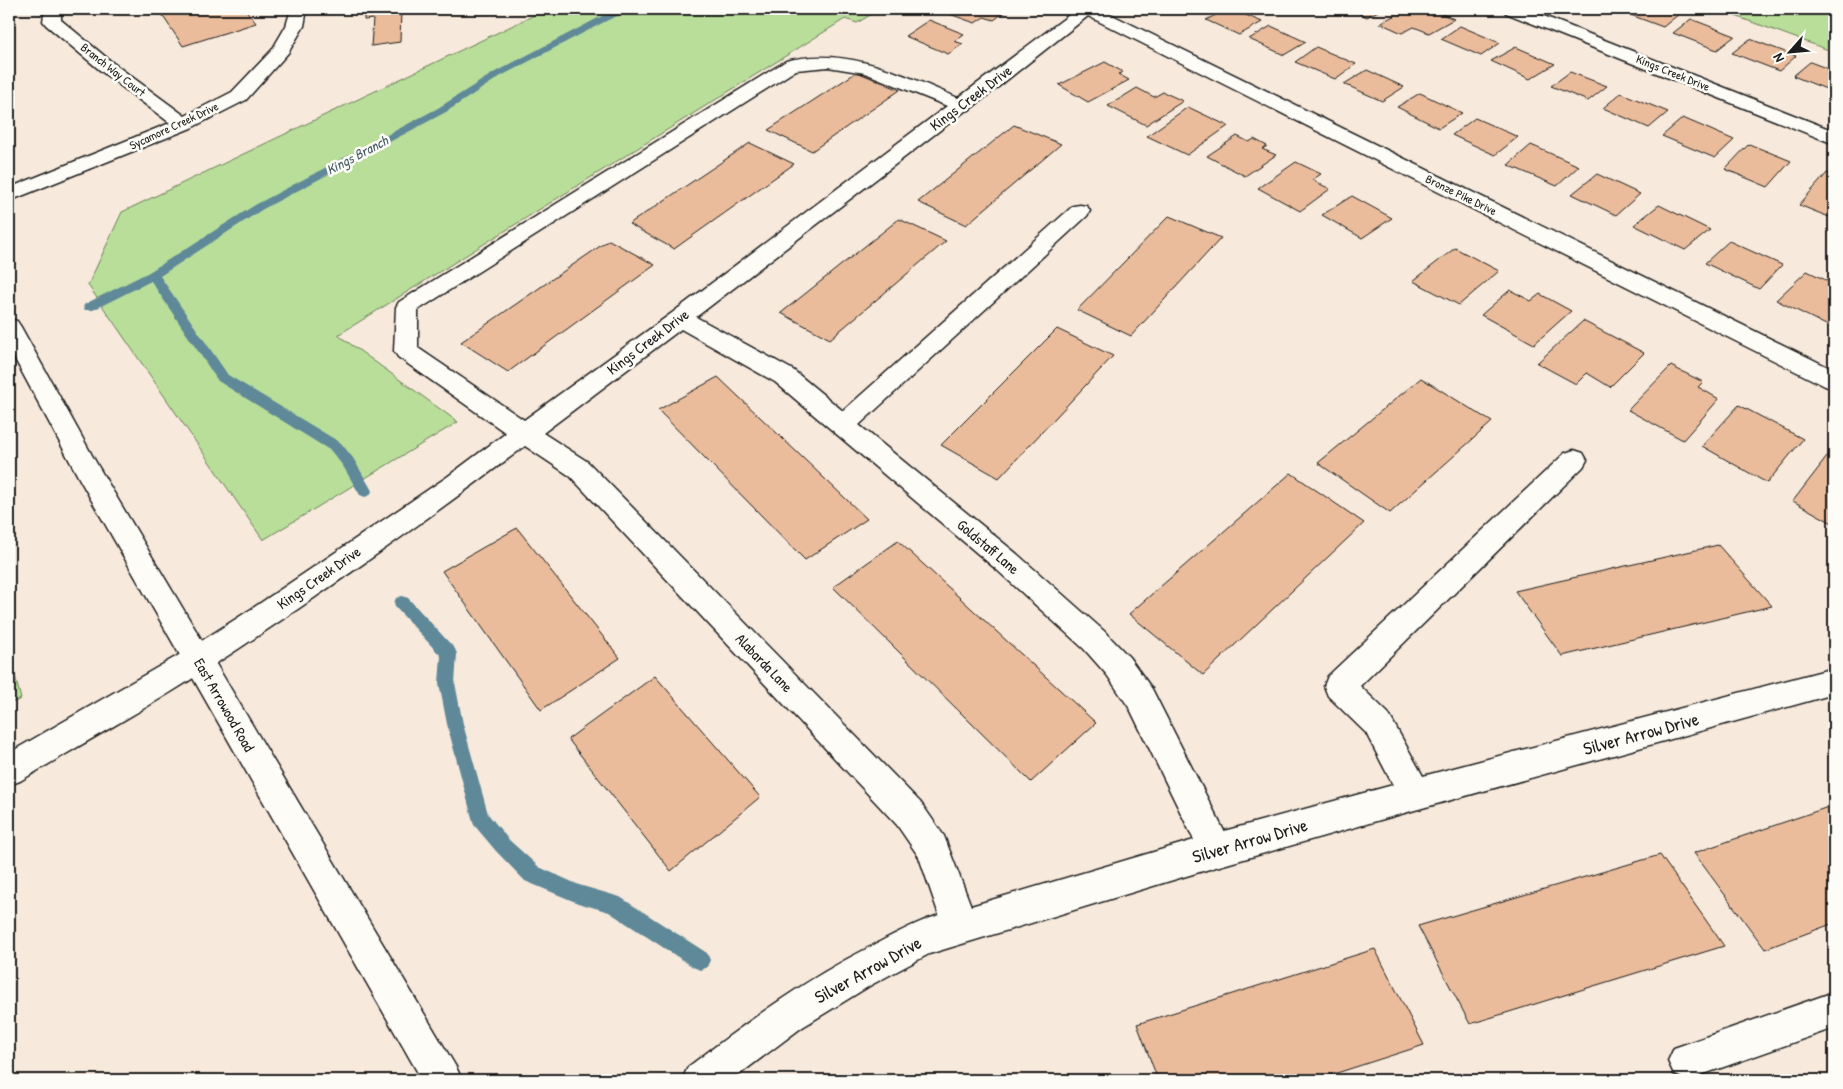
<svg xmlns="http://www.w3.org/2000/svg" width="1843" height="1089" font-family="'Patrick Hand',sans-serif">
<rect width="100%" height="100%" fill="#f7e9db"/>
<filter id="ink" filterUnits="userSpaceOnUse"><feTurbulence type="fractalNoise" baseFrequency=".02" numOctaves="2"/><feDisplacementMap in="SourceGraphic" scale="10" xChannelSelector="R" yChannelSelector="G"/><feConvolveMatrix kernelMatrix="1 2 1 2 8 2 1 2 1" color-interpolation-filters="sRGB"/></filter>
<g filter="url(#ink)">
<!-- green -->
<g fill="#b8de99" stroke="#6a7d5a">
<polygon points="547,9 880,9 857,23 845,19 338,335 458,422 263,540 88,285 122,212"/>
<polygon points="1716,9 1834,9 1834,52"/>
<polygon points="9,653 21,699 9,704"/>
</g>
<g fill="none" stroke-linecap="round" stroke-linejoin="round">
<!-- stream -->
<g fill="#5f8999" fill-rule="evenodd">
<polygon points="621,9 634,9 608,20 501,76 446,112 263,209 160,276 228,375 341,443 353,458 370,487 372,491 370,495 365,497 360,495 343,466 331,451 218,381 151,281 93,310 85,310 83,307 85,304 149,272 255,205 438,108 495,72 602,16"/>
<polygon points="402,596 408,598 455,649 457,654 455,683 463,724 488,814 508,839 539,867 579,885 620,897 707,953 710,960 707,967 700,970 693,967 609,912 578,903 525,881 496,851 474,825 447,724 439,683 441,656 396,608 394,603 396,598"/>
</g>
</g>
<!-- building -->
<g fill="#eabc9b" stroke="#1c1c1c">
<polygon points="158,9 245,9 256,23 183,46"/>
<polygon points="394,9 401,9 400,42 371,46 373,19 364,20 364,13"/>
<polygon points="944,9 999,9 1006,11 994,20 984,17 975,23 941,11"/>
<polygon points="1227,9 1232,9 1262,22 1239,35 1206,20"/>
<polygon points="1349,9 1382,9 1367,17"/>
<polygon points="1407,9 1430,9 1454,19 1429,33 1414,27 1402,33 1380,23"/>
<polygon points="1622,9 1665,9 1679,14 1663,27 1620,11"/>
<polygon points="1691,19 1735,36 1717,50 1673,33"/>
<polygon points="929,20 964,34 954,41 963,44 948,54 905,36"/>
<polygon points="1271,26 1306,42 1284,55 1249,39"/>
<polygon points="1460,26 1500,43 1481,56 1441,39"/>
<polygon points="1750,39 1796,56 1779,71 1732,53"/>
<polygon points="1316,47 1356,64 1335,79 1295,62"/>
<polygon points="1516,47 1555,64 1530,79 1491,61"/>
<polygon points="1105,62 1123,72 1118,74 1129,80 1088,102 1059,85"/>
<polygon points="1810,62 1834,71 1834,92 1793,76"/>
<polygon points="1367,70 1404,87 1382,101 1344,84"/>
<polygon points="857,72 900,90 812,151 768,130"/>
<polygon points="1570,72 1607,86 1588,101 1551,86"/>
<polygon points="1137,88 1154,97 1163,92 1183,101 1146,125 1108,106"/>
<polygon points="1420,93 1462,113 1439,128 1397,107"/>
<polygon points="1621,93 1668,112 1649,128 1603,108"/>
<polygon points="1188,107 1228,126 1187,155 1147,136"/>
<polygon points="1475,118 1518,137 1495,155 1452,135"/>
<polygon points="1683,118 1734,140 1715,158 1662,136"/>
<polygon points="1014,125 1061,144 966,225 918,202"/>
<polygon points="1237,136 1249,142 1254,139 1267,146 1262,149 1276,155 1245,176 1207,156"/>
<polygon points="750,143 794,164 674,249 629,224"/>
<polygon points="1749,144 1791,161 1768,187 1725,169"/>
<polygon points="1531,145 1579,166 1557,186 1508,165"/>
<polygon points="1296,162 1321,174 1312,180 1330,189 1300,211 1258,188"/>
<polygon points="1827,173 1834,175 1834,219 1799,205"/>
<polygon points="1597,174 1640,194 1616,215 1572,194"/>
<polygon points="1352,196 1392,218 1362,238 1322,215"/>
<polygon points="1659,205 1710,230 1685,250 1634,225"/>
<polygon points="1169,216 1221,238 1131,336 1077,310"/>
<polygon points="899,219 946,241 830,339 781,313"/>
<polygon points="609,240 655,265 508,372 461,342"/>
<polygon points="1729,241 1782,265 1759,289 1705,263"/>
<polygon points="1455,248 1499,271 1459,305 1413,281"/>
<polygon points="1807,271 1834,284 1834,329 1776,300"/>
<polygon points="1510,290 1531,301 1540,294 1571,311 1534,344 1481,315"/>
<polygon points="1583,321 1644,353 1610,387 1587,373 1576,384 1537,363"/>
<polygon points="1057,329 1113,356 999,478 941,445"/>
<polygon points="1671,366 1703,382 1698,387 1719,399 1683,440 1628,410"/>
<polygon points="718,377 867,519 805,560 658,410"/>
<polygon points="1421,378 1492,422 1390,513 1318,463"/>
<polygon points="1739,405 1803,439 1767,483 1702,446"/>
<polygon points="1830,453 1834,455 1834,524 1793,501"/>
<polygon points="1291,473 1364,523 1203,675 1129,614"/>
<polygon points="517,528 620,658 541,710 442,571"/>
<polygon points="898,541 1096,723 1031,782 833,587"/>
<polygon points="1718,545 1772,606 1562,656 1515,591"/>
<polygon points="655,676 760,797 671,871 568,739"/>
<polygon points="1834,805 1834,923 1765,949 1694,853"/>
<polygon points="1660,855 1724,946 1470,1024 1418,926"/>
<polygon points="1375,949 1424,1045 1315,1080 1158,1080 1137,1024"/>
</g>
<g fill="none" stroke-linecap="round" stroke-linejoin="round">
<defs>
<g id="minor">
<polygon points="45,9 61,9 61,20 113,63 185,116 232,92 272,50 286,26 291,9 307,9 304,26 288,53 246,100 191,128 9,201 9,188 170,123 101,71 46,25 43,21"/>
<path d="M 1077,9 L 1100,9 L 1834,370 L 1834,389 L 1825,386 L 1088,16 L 969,110 L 965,111 L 696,317 L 793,370 L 843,411 L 1073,206 L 1080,205 L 1087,206 L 1090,211 L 1087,216 L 859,425 L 1017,554 L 1104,631 L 1129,657 L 1152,689 L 1224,831 L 1393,785 L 1366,733 L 1328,696 L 1324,686 L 1328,676 L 1565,453 L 1574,450 L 1583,453 L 1587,460 L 1583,467 L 1360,686 L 1388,713 L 1423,776 L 1834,668 L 1834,694 L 1415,810 L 1216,867 L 929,954 L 871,985 L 801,1028 L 732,1080 L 682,1080 L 688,1067 C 746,1023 804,980 870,947 C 893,935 914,923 939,915 L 919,857 L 897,825 L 570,476 L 525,446 C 423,523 317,598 209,668 C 148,708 83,743 20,781 L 9,785 L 9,753 L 186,651 L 253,608 L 447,477 L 506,433 L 398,357 L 394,351 L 396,307 L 399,302 L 786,61 C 847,46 903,75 958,98 ZM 828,67 L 865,73 L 947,106 L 672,313 L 524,420 L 418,348 L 418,310 L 796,70 ZM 681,329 L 775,382 L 997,570 L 1084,649 L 1107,675 L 1130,709 L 1194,840 L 971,906 L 944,836 L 921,803 L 588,462 L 543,433 Z"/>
<polygon points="1504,9 1526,9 1834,131 1834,144 1506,13"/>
<polygon points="1834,992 1834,1028 1687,1080 1674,1074 1668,1061 1674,1048"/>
</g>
<polygon id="major" points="9,319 17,321 21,327 98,466 456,1067 462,1080 422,1080 80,480 9,348"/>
</defs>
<!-- minor casing -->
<use href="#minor" stroke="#1c1c1c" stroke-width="3"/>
<!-- major casing -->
<use href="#major" stroke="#1c1c1c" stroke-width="3"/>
<!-- minor -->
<use href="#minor" fill="#fdfcf7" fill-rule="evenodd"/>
<!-- major -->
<use href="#major" fill="#fdfcf7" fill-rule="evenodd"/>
</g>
</g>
<g text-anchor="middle" stroke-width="5" stroke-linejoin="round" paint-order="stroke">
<!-- far-street labels -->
<g font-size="12" fill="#1c1c1c" stroke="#fdfcf7">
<text transform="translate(113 70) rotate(38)" y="4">Branch Way Court</text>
<text transform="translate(1673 73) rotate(22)" y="4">Kings Creek Drive</text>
<text transform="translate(174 126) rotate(-25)" y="4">Sycamore Creek Drive</text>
<text transform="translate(1461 195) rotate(26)" y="4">Bronze Pike Drive</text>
</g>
<!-- far-water labels -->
<g font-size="14" font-style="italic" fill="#435c65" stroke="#fdfcf7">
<text transform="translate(357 155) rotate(-28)" y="5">Kings Branch</text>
</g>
<!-- street labels -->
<g font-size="15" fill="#1c1c1c" stroke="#fdfcf7">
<text transform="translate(971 98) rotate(-37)" y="5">Kings Creek Drive</text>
<text transform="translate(648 342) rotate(-37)" y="5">Kings Creek Drive</text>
<text transform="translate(988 547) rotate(40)" y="5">Goldstaff Lane</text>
<text transform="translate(319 578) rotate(-35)" y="5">Kings Creek Drive</text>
<text transform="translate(764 663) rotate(46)" y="5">Alabarda Lane</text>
<text transform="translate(224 705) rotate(60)" y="5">East Arrowood Road</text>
</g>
<!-- near-street labels -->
<g font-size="18" fill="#1c1c1c" stroke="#fdfcf7">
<text transform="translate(1641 734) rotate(-15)" y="6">Silver Arrow Drive</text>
<text transform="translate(1250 841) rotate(-16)" y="6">Silver Arrow Drive</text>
<text transform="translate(868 970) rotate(-29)" y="6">Silver Arrow Drive</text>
</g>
</g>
<!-- margin -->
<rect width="1843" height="1089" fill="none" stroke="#fdfcf7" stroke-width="30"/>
<rect x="15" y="15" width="1813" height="1059" fill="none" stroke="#1c1c1c" stroke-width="2" filter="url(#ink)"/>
<!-- north arrow -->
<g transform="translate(1790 52) rotate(243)" stroke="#fdfcf7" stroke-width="4" paint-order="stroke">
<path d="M0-4L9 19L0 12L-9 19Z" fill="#1c1c1c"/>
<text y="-8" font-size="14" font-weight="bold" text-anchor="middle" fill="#1c1c1c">N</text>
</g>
</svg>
